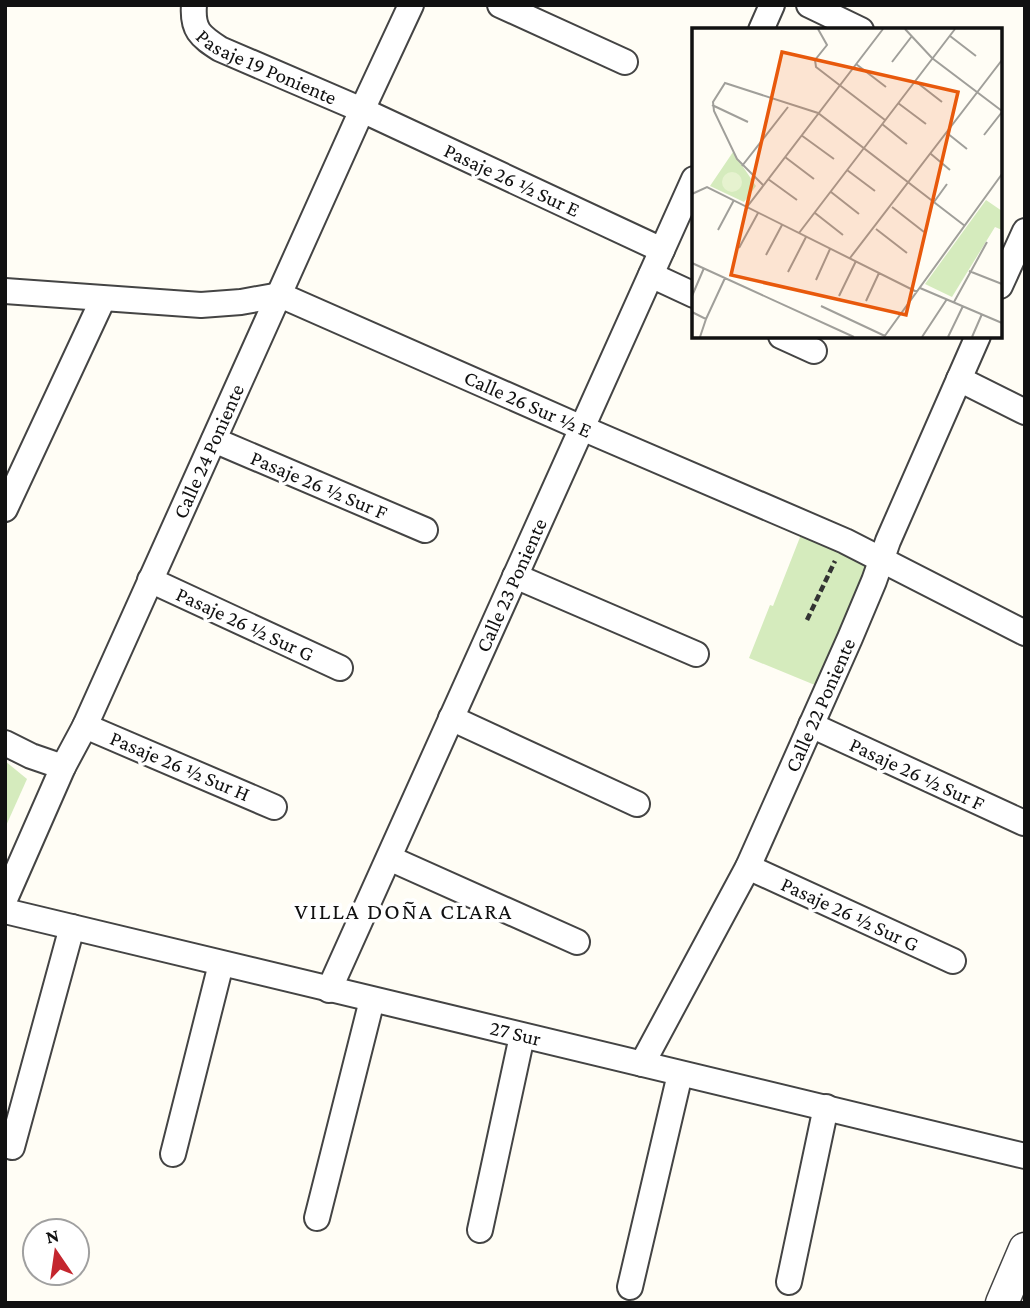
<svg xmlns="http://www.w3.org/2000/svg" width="1030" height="1308" font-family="'Crimson Pro',serif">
<rect width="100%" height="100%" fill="#fffdf5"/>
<!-- green -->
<g fill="#d5ebbd">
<polygon points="804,527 878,559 827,690 749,658 770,605 773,606"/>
<polygon points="5,761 27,779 5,828"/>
</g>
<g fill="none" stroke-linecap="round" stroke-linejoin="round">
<defs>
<g id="minor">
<path id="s1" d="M 194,5 C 192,30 200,36 220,49 L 362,110 L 662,250"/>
<polyline points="500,5 625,62"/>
<polyline points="809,5 861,30"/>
<polyline points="761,30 772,5"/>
<polyline points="651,275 694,295"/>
<polyline points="1000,286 1025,231"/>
<polyline points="5,291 201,305 241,302 280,295 582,428 845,541 1025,633"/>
<polyline points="781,336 814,351"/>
<polyline points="959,379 1025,412"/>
<polyline points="214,440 425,530"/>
<polyline points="5,509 103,299"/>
<polyline points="515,576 696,654"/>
<polyline points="150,580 340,668"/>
<polyline points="451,718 637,804"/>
<polyline points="811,725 1024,823"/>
<polyline points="85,726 274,807"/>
<polyline points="5,743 31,756 63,767"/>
<polyline points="389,858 577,942"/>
<polyline points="748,867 953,961"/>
<path id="s2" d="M 5,899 L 63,767 L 85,726 L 362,110 L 411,5"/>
<path id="s3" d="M 5,911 C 345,994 685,1072 1025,1156"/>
<path id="s4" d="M 329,990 L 694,179"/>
<path id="s5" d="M 642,1064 L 748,867 L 850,638 L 874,581 L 888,541 L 978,336"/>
<polyline points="12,1147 72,927"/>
<polyline points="173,1154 221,964"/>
<polyline points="317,1218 372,1000"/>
<polyline points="480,1230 522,1036"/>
<polyline points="789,1282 826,1107"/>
<polyline points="630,1287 680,1074"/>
</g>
<polyline id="tertiary" points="1002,1303 1025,1249"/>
</defs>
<!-- minor casing -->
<use href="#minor" stroke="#444" stroke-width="28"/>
<!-- tertiary casing -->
<use href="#tertiary" stroke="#444" stroke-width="35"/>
<!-- path -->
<polyline stroke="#333" stroke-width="4.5" stroke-dasharray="7 3.5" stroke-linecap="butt" points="807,620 835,561"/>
<!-- minor -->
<use href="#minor" stroke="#fff" stroke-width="24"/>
<!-- tertiary -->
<use href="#tertiary" stroke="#fff" stroke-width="32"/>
</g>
<g text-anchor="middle" stroke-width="7" stroke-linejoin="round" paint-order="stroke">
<!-- street labels -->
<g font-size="21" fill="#111" stroke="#fff">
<text dy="7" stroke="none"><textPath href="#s1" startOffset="105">Pasaje 19 Poniente</textPath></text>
<text transform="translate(512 180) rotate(25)" y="7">Pasaje 26 ½ Sur E</text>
<text transform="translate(528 404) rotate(24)" y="7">Calle 26 Sur ½ E</text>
<text dy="7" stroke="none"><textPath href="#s2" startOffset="492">Calle 24 Poniente</textPath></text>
<text transform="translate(319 485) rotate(23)" y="7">Pasaje 26 ½ Sur F</text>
<text dy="7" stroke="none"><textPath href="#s4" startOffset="444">Calle 23 Poniente</textPath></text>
<text transform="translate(245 624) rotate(25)" y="7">Pasaje 26 ½ Sur G</text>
<text dy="7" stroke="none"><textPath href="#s5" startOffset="401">Calle 22 Poniente</textPath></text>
<text transform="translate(180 766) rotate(23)" y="7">Pasaje 26 ½ Sur H</text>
<text transform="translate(917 774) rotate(25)" y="7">Pasaje 26 ½ Sur F</text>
<text transform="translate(850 914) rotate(25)" y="7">Pasaje 26 ½ Sur G</text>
<text dy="7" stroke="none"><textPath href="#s3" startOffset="525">27 Sur</textPath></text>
</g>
<!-- neighbourhood labels -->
<g font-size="23" letter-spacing="2" fill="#111" stroke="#fff">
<text x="404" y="919">VILLA DOÑA CLARA</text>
</g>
</g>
<!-- overview -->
<g transform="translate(692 28)">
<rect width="310" height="310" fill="#fffdf5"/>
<path d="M 41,124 L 64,158 L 52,174 L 18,158 ZM 294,172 L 310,183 L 310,202 L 303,199 L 260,269 L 233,256 Z" fill="#d5ebbd"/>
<path d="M30 154a10 10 0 1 1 20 0a10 10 0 1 1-20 0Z" fill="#e6f2cf"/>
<path fill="none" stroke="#a09f9a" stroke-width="2" d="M 126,1 L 135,17 L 123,32 L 124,39 L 193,92M 213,1 L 240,30 L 310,83M 258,8 L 284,28M 200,34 L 220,8M 164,36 L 194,59M 223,53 L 250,74M 206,75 L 234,96M 20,77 L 56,94M 190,96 L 215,116M 255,105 L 275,121M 109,107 L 142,131M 292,107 L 310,84M 239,126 L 258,142M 93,129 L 122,151M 50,138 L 96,79M 155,142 L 183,163M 76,151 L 105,172M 71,157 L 45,131 L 22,83 L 21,74 L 33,55 L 126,85 L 273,198M 139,164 L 167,186M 0,166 L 15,159 L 225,264M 242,174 L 255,156M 55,179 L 191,1M 200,179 L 232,204M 123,185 L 151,207M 184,201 L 215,225M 26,202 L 42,172M 107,205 L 263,1M 47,220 L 66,185M 74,227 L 90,197M 158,230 L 310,32M 0,235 L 162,309M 277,243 L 310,256M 96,244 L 114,209M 124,252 L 138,221M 228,260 L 310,295M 0,268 L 12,240M 147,268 L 164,233M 174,273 L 187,245M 262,274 L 295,214M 129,278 L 193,308M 0,284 L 14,291 L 8,309M 14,291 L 33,250M 192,309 L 310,146M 230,309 L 255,271M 256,309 L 271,278M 280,309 L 290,286"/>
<path fill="#e8590c" fill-opacity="0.15" stroke="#e8590c" stroke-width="3.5" d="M 90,24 L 266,64 L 214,287 L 39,247 Z"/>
<rect width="310" height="310" fill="none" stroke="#111" stroke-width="3.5"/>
</g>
<!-- border -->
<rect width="1030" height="1308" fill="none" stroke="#111111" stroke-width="14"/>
<!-- north arrow -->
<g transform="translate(56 1252) rotate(347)"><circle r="33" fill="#ffffff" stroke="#a0a0a0" stroke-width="2"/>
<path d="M0-5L12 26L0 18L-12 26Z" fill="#c4262e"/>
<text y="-10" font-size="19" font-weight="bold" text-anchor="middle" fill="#111111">N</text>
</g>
</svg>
